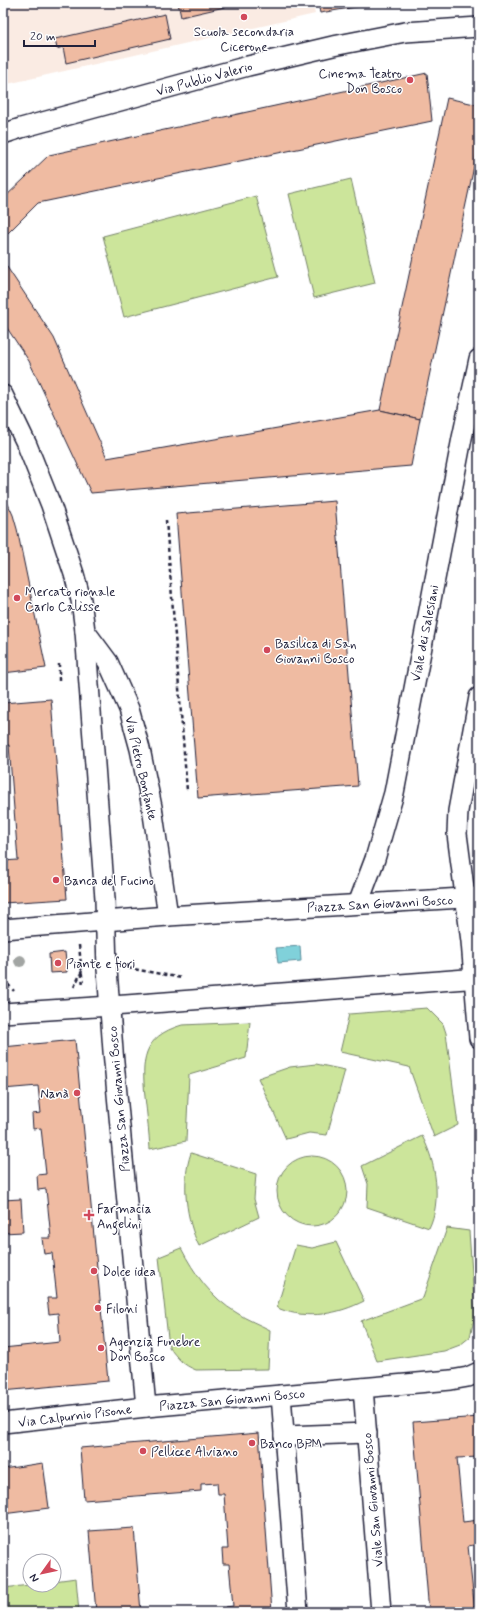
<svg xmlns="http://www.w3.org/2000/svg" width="482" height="1615" font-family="Mynerve,sans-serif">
<rect width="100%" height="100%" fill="#fff"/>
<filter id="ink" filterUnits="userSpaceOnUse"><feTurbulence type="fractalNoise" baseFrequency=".025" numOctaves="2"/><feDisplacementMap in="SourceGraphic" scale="8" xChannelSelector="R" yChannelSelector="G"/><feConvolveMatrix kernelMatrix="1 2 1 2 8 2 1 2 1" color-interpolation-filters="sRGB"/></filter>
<g filter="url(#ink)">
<!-- built -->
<polygon fill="#faebe3" points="3,3 312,3 315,14 3,85"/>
<!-- green -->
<g fill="#cce59b" stroke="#77846b">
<polygon points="351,179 375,283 314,298 289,194"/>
<polygon points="256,196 278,277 124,317 103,236"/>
<polygon points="427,1008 443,1024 446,1033 458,1125 434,1137 409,1067 340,1052 349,1014"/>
<path d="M 250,1022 L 246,1058 L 189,1075 L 186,1141 L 150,1149 C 149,1132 147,1114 145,1097 C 142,1061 141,1037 182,1025 Z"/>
<polygon points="316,1064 345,1070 327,1135 309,1133 286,1139 258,1078 290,1067"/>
<path d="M 422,1136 C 436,1161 442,1202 429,1228 L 367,1207 L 368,1184 L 362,1166 Z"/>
<path d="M 191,1153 L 256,1174 L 254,1199 L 259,1217 L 199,1246 C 186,1220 181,1181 191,1153 Z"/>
<circle cx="312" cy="1191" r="35"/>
<polygon points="447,1228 469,1231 475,1315 470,1337 460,1345 444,1351 377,1361 361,1321 423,1298"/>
<path d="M 336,1242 L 364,1301 C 339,1314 307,1320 280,1309 L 277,1307 L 296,1245 L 312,1248 Z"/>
<path d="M 181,1248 C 194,1273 211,1298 237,1313 C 247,1320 259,1324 270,1330 L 268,1369 L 196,1370 C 183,1365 177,1358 169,1347 L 159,1257 Z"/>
<polygon points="76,1578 79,1612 3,1612 3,1588 30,1585 54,1585 54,1581"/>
</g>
<!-- water -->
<polygon fill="#80d1da" stroke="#5a8b9a" points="300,946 301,961 278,963 276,948"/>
<!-- building -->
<g fill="#efbba2" stroke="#22223b">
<polygon points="178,3 242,3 181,17"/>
<polygon points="318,3 380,3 320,13"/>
<polygon points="165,14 170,39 66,63 63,47 57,49 55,39"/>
<polygon points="427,73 432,121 38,203 3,238 3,199 49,155"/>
<polygon points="447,98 479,105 479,143 420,419 380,410"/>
<polygon points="3,261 54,338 107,458 380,410 420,419 411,466 91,493 29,361 3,322"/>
<polygon points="3,493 13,515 17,529 46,668 3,673"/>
<polygon points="335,501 358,786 198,798 176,514"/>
<polygon points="51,699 67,899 3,903 3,861 18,860 9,745 3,746 3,703"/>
<polygon points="65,952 67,972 50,973 49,954"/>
<polygon points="75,1040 108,1381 3,1391 3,1348 60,1342 58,1313 49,1314 47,1298 57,1298 52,1253 44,1254 42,1238 51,1238 46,1189 38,1190 37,1175 46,1174 41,1128 33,1129 32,1114 41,1113 38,1086 3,1089 3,1047"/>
<polygon points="21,1199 23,1232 3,1233 3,1200"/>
<polygon points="479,1417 479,1457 457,1458 463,1522 479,1520 479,1544 468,1546 475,1612 429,1612 413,1422"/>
<polygon points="259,1433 272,1612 227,1612 226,1607 233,1606 229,1564 223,1564 222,1549 228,1549 224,1494 218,1494 217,1483 201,1484 201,1491 84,1500 80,1448"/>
<polygon points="43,1463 49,1508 3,1514 3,1469"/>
<polygon points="134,1528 141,1612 96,1612 89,1531"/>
</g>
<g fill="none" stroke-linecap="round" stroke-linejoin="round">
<defs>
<g id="street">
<polyline points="3,134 21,128 248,66 333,46 405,32 479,27"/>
<polyline points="3,395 27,445 51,505 74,574 81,600 85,631 108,662 129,709 140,749 152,807 168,916"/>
<polyline points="85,631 105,899 107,969 113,1051 146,1407 451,1380 468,1377 479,1372"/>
<polyline points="479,697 458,811 457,834 471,941 479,1038"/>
<polyline points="358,904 375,859 394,793 462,438 479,359"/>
<polyline points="3,929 168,916 479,897"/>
<polyline points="3,1013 126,1005 479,978"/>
<polyline points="363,1388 381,1612"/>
<polyline points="281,1395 298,1612"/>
<polyline points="3,1423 146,1407"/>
<polyline points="284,1436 367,1433"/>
</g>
</defs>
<!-- street casing -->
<use href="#street" stroke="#22223b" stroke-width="22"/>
<!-- path -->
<g stroke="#22223b" stroke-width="2.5" stroke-dasharray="4 3" stroke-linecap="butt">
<polyline points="166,520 187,791"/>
<polyline points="59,681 59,664"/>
<polyline points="79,945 83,986"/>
<polyline points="128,968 182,978"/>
<polyline points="3,979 14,991"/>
<polyline points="74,987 82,971 85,971"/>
</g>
<!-- street -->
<use href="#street" stroke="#fff" stroke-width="19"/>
</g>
<!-- trees -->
<circle fill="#a2a5a3" cx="20" cy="961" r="6"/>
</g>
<!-- markers -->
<g fill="#d1495b" stroke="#fff" stroke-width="1.5">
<circle cx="244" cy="17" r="4"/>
<circle cx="410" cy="80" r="4"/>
<circle cx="17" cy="598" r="4"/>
<circle cx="267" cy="650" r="4"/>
<circle cx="56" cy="880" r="4"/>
<circle cx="58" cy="963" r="4"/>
<circle cx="77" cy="1093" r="4"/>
<path d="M87 1209h4v4h4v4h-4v4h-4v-4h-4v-4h4z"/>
<circle cx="94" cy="1271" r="4"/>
<circle cx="98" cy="1308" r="4"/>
<circle cx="101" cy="1348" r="4"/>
<circle cx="252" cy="1443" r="4"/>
<circle cx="143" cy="1451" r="4"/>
</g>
<g text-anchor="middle" stroke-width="3" stroke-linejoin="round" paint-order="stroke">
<!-- poi labels -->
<g font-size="13" fill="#22223b" stroke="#fff" text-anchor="start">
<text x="244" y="36" text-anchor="middle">Scuola secondaria<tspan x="244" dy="15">Cicerone</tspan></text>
<text x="402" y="78" text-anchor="end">Cinema Teatro<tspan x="402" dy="15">Don Bosco</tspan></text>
<text x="25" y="596">Mercato rionale<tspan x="25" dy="15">Carlo Calisse</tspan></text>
<text x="275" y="648">Basilica di San<tspan x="275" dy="15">Giovanni Bosco</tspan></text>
<text x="64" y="885">Banca del Fucino</text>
<text x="66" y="968">Piante e fiori</text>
<text x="69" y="1098" text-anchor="end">Nanà</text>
<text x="97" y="1213">Farmacia<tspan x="97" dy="15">Angelini</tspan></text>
<text x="102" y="1276">Dolce idea</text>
<text x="106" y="1313">Filoni</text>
<text x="109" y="1346">Agenzia Funebre<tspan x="109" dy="15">Don Bosco</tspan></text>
<text x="260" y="1448">Banco BPM</text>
<text x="151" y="1456">Pellicce Alviano</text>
</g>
<!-- street labels -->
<g font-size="13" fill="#22223b" stroke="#fff">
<text transform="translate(204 78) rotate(-15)" y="5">Via Publio Valerio</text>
<text transform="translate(424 633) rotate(-79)" y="5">Viale dei Salesiani</text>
<text transform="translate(142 768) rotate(77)" y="5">Via Pietro Bonfante</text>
<text transform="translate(380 903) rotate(-3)" y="5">Piazza San Giovanni Bosco</text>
<text transform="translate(118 1099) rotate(-95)" y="5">Piazza San Giovanni Bosco</text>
<text transform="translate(232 1399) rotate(-5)" y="5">Piazza San Giovanni Bosco</text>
<text transform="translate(75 1415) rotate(-7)" y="5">Via Calpurnio Pisone</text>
<text transform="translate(372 1500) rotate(-95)" y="5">Viale San Giovanni Bosco</text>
</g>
</g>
<!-- margin -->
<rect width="482" height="1615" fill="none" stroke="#fff" stroke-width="16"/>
<rect x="8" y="8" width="466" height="1599" fill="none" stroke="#22223b" stroke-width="1.5" filter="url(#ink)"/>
<!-- north arrow -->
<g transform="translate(42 1573) rotate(237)"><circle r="19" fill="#ffffff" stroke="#a7a7b1"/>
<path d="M0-3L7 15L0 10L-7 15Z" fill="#d1495b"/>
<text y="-6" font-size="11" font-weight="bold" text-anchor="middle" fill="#22223b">N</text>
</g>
<!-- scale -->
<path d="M24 40v6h71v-6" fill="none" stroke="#22223b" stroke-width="2"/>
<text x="30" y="40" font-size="12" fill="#22223b" stroke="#ffffff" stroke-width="3" paint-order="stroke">20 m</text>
</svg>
